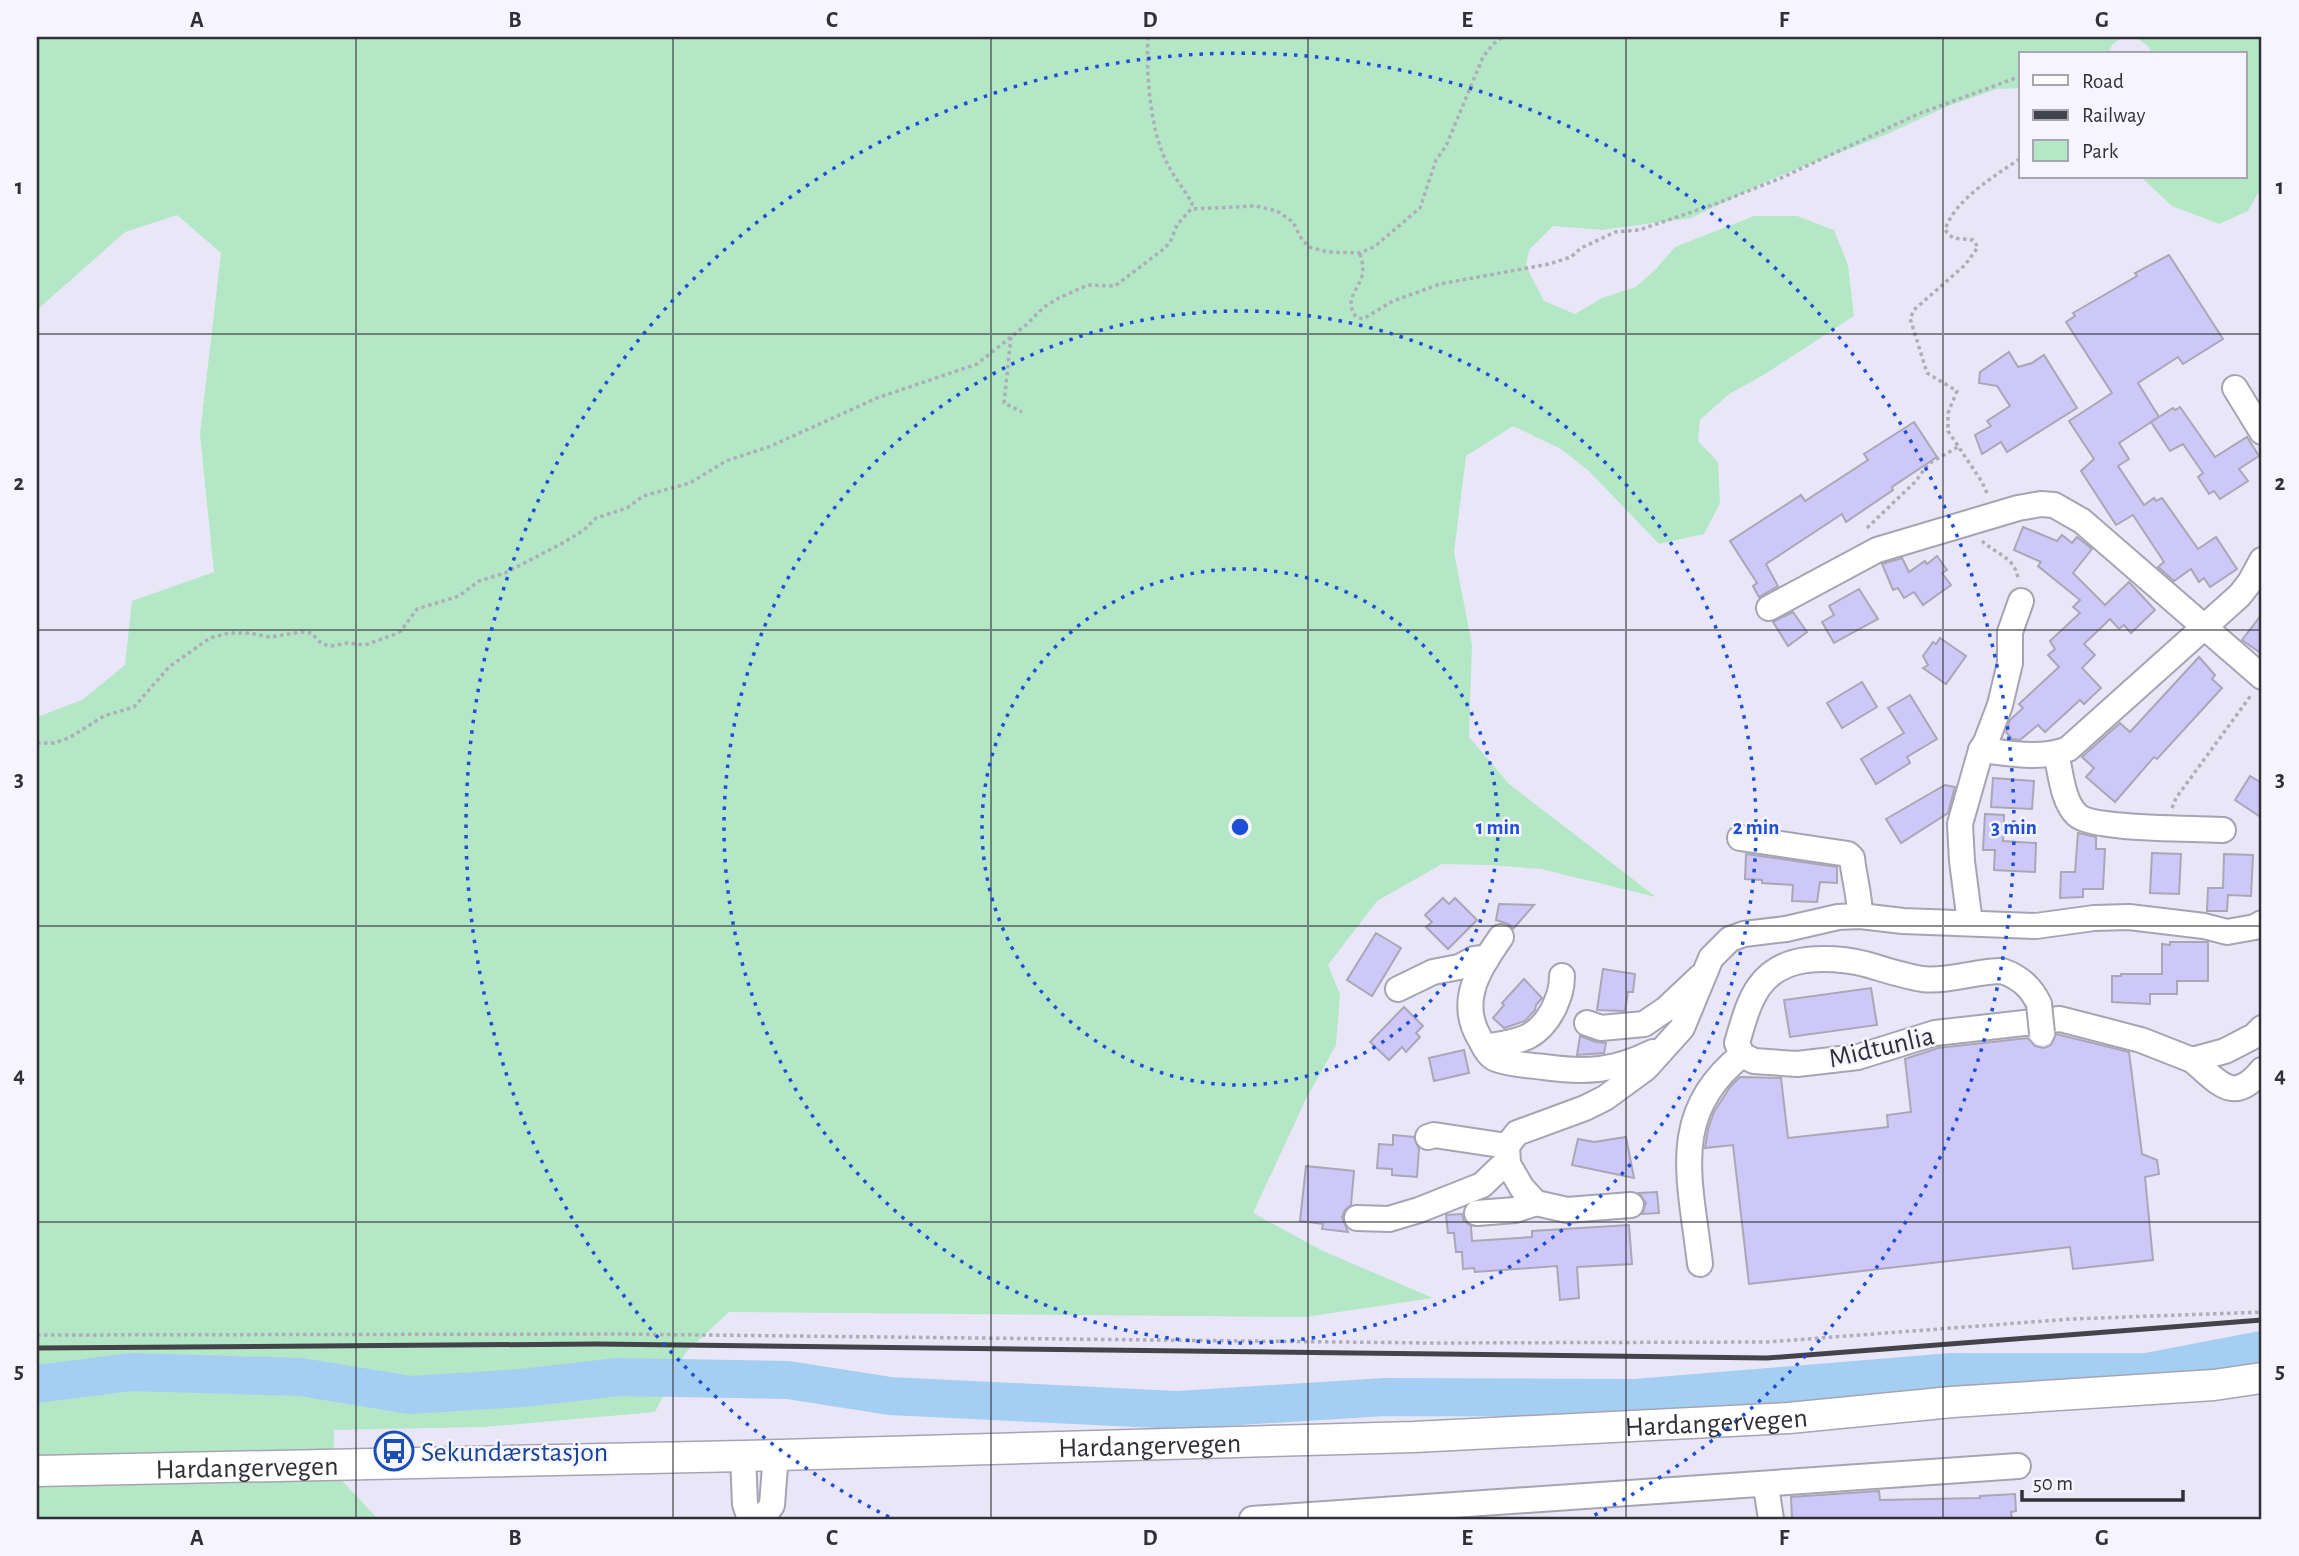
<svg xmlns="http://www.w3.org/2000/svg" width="2299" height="1556" font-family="'Alegreya Sans',sans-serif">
<rect width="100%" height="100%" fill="#e9e7f7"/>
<!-- green -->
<g fill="#b4e7c6">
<polygon points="37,37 2122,37 2112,45 2108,54 2021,54 2021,88 1997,89 1948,106 1885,135 1779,176 1691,218 1602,230 1553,226 1529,250 1526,266 1544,301 1575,314 1602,298 1636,287 1656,269 1675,247 1754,216 1797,216 1834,230 1848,265 1854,316 1765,374 1729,394 1700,420 1698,441 1718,462 1720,503 1704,534 1659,544 1589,471 1561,449 1513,426 1466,456 1454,552 1472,645 1469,737 1509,784 1656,897 1541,869 1490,865 1442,864 1377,901 1328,965 1340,994 1336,1045 1305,1101 1253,1213 1323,1251 1433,1298 1305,1317 729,1312 686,1352 655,1412 484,1427 334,1430 333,1471 378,1519 37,1519 37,717 82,700 125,665 132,601 214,572 200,434 221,253 177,215 125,232 37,310"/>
<polygon points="2135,37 2262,37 2262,186 2248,211 2219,224 2172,206 2144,180 2144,177 2245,177 2245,54 2152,54 2148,46"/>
</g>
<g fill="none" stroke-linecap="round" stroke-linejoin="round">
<!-- river -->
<polyline stroke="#a5cef3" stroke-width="38" points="37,1384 131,1372 301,1377 410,1395 522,1388 618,1377 788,1380 890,1396 1177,1410 1385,1397 1635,1398 1952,1372 2147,1372 2262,1350"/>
</g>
<!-- building -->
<g fill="#cec8f9" stroke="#a9a7b6" stroke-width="2">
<polygon points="2169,255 2223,339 2183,364 2178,357 2138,383 2159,417 2119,443 2129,459 2118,466 2144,505 2154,498 2156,501 2162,498 2198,549 2216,537 2237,569 2210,587 2204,578 2199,582 2191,569 2174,581 2158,567 2164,562 2133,515 2116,525 2081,471 2094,459 2069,421 2112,393 2066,322 2075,316 2073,313 2137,276 2135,273"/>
<polygon points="2009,352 2018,367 2032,363 2044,355 2077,408 2007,452 2001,442 1982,454 1975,435 1991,426 1987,421 2010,406 1997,386 1979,383 1980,372"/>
<polygon points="2180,407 2215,457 2247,437 2259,456 2239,469 2248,481 2220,499 2214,491 2209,494 2198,477 2203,473 2183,444 2170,451 2151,422 2173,408 2175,410"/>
<polygon points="1914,422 1937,457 1892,487 1893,490 1846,522 1842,514 1766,564 1778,586 1759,597 1753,586 1757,583 1730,541 1801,495 1805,501 1822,490 1868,460 1864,454"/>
<polygon points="2023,527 2057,541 2062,535 2072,543 2077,537 2092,549 2073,573 2105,605 2129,582 2155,610 2131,633 2124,625 2119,629 2110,619 2084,644 2095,655 2082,668 2101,688 2084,704 2080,700 2045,732 2038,725 2020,740 2012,739 2006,732 2010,720 2023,708 2019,704 2059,667 2048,655 2055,649 2050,641 2080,613 2073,607 2080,600 2038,566 2041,562 2014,550"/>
<polygon points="1937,556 1947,570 1942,573 1951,585 1923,605 1914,592 1904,598 1898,588 1893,590 1882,564 1902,558 1909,572 1925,561 1927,564"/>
<polygon points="1859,589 1878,619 1834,643 1822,622 1834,615 1829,606"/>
<polygon points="1793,612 1807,632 1788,646 1773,622"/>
<polygon points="2262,614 2262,654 2242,640"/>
<polygon points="1940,638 1966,656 1946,684 1923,668 1928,665 1923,656 1933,642 1936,644"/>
<polygon points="2199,657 2215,675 2212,679 2222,688 2157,759 2154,757 2115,802 2086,777 2094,768 2082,757 2120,723 2130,732"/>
<polygon points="1862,682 1877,707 1842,728 1827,703"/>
<polygon points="1910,695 1937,739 1907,757 1910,763 1876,784 1861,759 1904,733 1888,708"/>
<polygon points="2250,776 2262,783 2262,818 2235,800"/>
<polygon points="1993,778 2034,781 2032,809 1991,807"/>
<polygon points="1945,785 1955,787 1948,813 1901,843 1886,819"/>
<polygon points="1985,814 2004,815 2003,841 2036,843 2035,872 1994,870 1995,850 1983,850"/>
<polygon points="2078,833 2096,837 2096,849 2105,849 2103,889 2083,889 2083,897 2060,898 2061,872 2075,872"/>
<polygon points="2152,853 2181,854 2179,894 2150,893"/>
<polygon points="1746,854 1837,867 1837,883 1820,882 1817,902 1792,901 1793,885 1762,883 1762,880 1745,879"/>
<polygon points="2224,854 2253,855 2251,896 2228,895 2227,911 2207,911 2208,888 2223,888"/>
<polygon points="1443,898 1449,904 1455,898 1477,920 1448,949 1426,927 1432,922 1425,915"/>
<polygon points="1499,904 1534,905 1513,929 1509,924 1496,920"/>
<polygon points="1376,933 1401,948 1372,996 1347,980"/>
<polygon points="2170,942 2208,942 2208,981 2177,981 2177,994 2150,994 2150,1004 2112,1002 2112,976 2121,976 2121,974 2162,974 2162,944 2170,945"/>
<polygon points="1603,969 1635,974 1633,992 1628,992 1625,1011 1597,1010"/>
<polygon points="1524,979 1542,998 1536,1005 1535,1010 1525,1021 1504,1028 1493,1018 1504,1005 1502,1003"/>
<polygon points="1871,988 1877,1025 1790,1037 1784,1000"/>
<polygon points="1404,1007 1423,1026 1416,1033 1420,1037 1406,1052 1402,1047 1389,1060 1370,1042"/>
<polygon points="2056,1034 2129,1052 2142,1154 2157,1160 2159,1174 2145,1177 2153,1260 2073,1269 2070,1247 1749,1284 1733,1145 1705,1148 1708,1129 1714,1112 1730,1087 1740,1077 1781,1078 1788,1138 1888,1127 1887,1115 1911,1112 1905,1059 1938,1048 2028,1038 2035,1046 2044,1048 2051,1045"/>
<polygon points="1580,1036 1596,1042 1606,1043 1604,1053 1577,1055"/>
<polygon points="1464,1050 1469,1073 1434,1081 1429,1058"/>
<polygon points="1393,1135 1414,1137 1419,1149 1417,1177 1392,1175 1392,1169 1377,1168 1379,1144 1393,1145"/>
<polygon points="1626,1137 1634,1178 1572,1165 1578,1139 1594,1142"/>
<polygon points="1306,1166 1354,1171 1351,1205 1345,1210 1342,1217 1348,1232 1322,1229 1323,1224 1300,1221"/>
<polygon points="1657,1192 1659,1213 1642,1214 1646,1203 1639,1193"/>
<polygon points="1462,1214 1464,1221 1471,1226 1472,1241 1532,1237 1532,1231 1629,1225 1632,1264 1577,1267 1579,1298 1560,1300 1557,1266 1475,1272 1474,1268 1463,1269 1462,1252 1456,1252 1454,1233 1448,1233 1446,1215"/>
<polygon points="1879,1491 1880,1500 1980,1498 1980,1496 2015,1494 2016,1511 2011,1512 2012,1519 1792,1519 1791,1497"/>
</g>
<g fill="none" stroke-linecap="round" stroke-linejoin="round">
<defs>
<g id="minor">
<polyline points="2235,388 2262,432"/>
<polyline points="1769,608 1877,550 2018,508 2041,504 2054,505 2082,521 2262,677"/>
<path d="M 1981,750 C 2008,753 2041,760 2068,749 L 2240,595 L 2250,582 L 2262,560"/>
<path d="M 2056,754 C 2061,772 2062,801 2077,815 C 2093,830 2196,828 2223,830"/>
<path d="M 1740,838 L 1848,854 L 1852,858 C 1854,878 1860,896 1860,916"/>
<polyline points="1970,923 1962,861 1960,824 1981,750 1986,742 2000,705 2010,663 2010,632 2021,601"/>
<path d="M 1501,937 C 1479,969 1457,1001 1480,1039 C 1484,1046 1488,1056 1496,1059 C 1511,1065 1529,1065 1544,1067 C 1586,1073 1615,1071 1653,1052"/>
<polyline points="1398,989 1433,972 1459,967 1474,959 1483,958 1486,960"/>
<path d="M 2039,1004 C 2031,987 2020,977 2002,971 C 1976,971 1948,982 1922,979 C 1903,976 1883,969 1865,964 C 1845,959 1826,958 1806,960 C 1757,967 1749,1002 1737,1043 L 1742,1055 L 1754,1061 L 1797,1064 L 1858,1057 L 1935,1033 L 2060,1019 L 2141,1040 L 2192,1060 L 2225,1051 L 2254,1036 L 2262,1028"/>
<polyline points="1587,1023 1601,1028 1644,1024 1666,1009 1700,977"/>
<path d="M 1485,1047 C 1518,1041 1537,1041 1554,1008 C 1559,996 1562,989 1562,976"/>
<path d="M 2192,1060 C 2220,1083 2233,1105 2262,1070"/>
<polyline points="1428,1137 1434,1135 1507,1146"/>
<polyline points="1631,1205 1567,1210 1536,1203 1522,1188 1508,1164 1507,1146 1517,1133 1585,1108 1605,1098 1646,1068 1682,1028 1711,958 1730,939 1744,934 1786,929 1838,917 1860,916 1903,921 2036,926 2094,918 2129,917 2204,926 2227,932 2255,927 2262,923"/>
<polyline points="1477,1213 1515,1210 1536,1203"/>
<polyline points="1357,1218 1389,1219 1419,1210 1482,1185 1502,1166 1508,1164"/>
<path d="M 1700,1264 C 1691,1182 1667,1114 1742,1055"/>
<polyline points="743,1456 745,1504 750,1519"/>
<polyline points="1761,1484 1767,1493 1771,1519"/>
<polyline points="762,1519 772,1505 776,1453"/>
<polyline points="1252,1519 2018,1466"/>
</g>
<g id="major">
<path id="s1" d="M 37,1471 L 743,1456 L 1414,1437 L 1789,1418 L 1952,1402 L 2214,1385 L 2262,1378"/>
</g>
</defs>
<!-- minor casing -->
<use href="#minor" stroke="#a6a4b3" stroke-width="28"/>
<!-- major casing -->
<use href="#major" stroke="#a6a4b3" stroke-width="33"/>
<!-- path -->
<g stroke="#aeadba" stroke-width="3.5" stroke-dasharray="3.5 3.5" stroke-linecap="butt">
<path d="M 1148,37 C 1146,73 1150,128 1166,161 C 1173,176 1184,189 1192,203 L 1191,209"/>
<path d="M 1360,254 C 1362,261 1364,268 1362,276 C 1357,292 1344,300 1356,317 L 1363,319 L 1393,301 L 1440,284 L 1549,264 L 1571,257 L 1581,248 L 1615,232 L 1639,230 L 1718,203 L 1781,178 L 1918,114 L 2021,76"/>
<polyline points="1011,337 1004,403 1022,412"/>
<path d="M 1987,493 L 1982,482 L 1948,431 L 1948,413 L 1957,391 L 1927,373 L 1910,318 L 1915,309 L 1965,265 L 1978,247 L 1973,240 L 1953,238 L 1945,230 C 1954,200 1996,175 2021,158"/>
<polyline points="1867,528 1916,481 1928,464 1958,447"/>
<path d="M 1982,541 C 1996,554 2016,558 2018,579"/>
<polyline points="37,743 54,743 69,738 104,716 134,707 169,667 210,638 229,633 250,633 270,637 301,632 311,633 322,644 331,646 348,643 365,645 393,635 401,631 417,609 459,596 479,581 505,573 561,544 584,530 596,518 627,508 643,496 690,483 726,461 771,446 877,398 977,364 1026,325 1044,307 1059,298 1088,285 1115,286 1165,248 1171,240 1177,225 1191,209 1256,206 1277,211 1293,222 1301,238 1309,247 1328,252 1359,253 1374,247 1420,208 1436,160 1446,146 1483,57 1493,44 1503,37"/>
<polyline points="2172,808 2176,798 2252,694"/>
<polyline points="37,1335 614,1334 1429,1343 1767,1342 2071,1319 2262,1312"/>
</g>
<!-- minor -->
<use href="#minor" stroke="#fff" stroke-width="24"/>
<!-- major -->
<use href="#major" stroke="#fff" stroke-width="30"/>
<!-- rail -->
<polyline stroke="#43434a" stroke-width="5" points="37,1348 597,1344 1767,1358 2262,1320"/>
<defs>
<polyline id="minor-bridge" points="2039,1004 2042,1033"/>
</defs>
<!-- minor-bridge casing -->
<use href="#minor-bridge" stroke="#a6a4b3" stroke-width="28" stroke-linecap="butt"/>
<!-- minor-bridge -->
<use href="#minor-bridge" stroke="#fff" stroke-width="24"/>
</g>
<!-- grid -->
<path fill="none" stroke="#303036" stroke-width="2" stroke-opacity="0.55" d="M 356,37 L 356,1519M 673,37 L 673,1519M 991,37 L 991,1519M 1308,37 L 1308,1519M 1626,37 L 1626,1519M 1943,37 L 1943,1519M 37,334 L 2262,334M 37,630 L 2262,630M 37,926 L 2262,926M 37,1222 L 2262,1222"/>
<!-- distance rings -->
<g fill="none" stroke="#1d4ed8" stroke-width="3.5" stroke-dasharray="3.5 7">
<circle cx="1240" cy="827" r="258"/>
<circle cx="1240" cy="827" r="516"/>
<path d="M889 1517A774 774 0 1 1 1591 1517"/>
</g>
<!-- icons -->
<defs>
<symbol id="bus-ring" viewBox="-11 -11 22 22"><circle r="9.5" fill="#f6f5ff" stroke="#1a4fb4" stroke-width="1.5"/><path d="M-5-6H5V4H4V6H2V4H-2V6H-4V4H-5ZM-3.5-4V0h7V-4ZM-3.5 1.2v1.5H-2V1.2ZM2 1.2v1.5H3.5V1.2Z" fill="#1a4fb4"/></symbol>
</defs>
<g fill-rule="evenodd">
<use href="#bus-ring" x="372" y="1429" width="44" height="44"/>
</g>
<g text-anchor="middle" stroke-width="5" stroke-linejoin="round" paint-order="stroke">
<!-- street labels -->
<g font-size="28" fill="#303036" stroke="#f6f5ff">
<text transform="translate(1881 1046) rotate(-13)" y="10">Midtunlia</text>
<text dy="10" stroke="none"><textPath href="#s1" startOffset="1680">Hardangervegen</textPath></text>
<text dy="10" stroke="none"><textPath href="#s1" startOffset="1113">Hardangervegen</textPath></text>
<text dy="10" stroke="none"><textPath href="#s1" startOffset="210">Hardangervegen</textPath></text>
</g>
<!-- transit labels -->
<g font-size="28" fill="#164399" stroke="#f6f5ff" text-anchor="start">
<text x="421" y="1461">Sekundærstasjon</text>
</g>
</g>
<circle cx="1240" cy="827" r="10" fill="#1d4ed8" stroke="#f6f5ff" stroke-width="3.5"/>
<g font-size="21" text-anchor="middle" font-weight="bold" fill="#1d4ed8" stroke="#f6f5ff" stroke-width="5" stroke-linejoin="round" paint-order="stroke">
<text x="1498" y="834">1 min</text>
<text x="1756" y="834">2 min</text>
<text x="2014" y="834">3 min</text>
</g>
<!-- border -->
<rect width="2299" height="1556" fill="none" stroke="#f6f5ff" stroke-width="77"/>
<!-- legend -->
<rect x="2019" y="52" width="228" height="126" fill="#f6f5ff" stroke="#a7a6af" stroke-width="2"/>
<rect x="2033" y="75" width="35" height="10" fill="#ffffff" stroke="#a7a6af" stroke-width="2"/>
<text x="2082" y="88" font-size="21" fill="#303036">Road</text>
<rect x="2033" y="110" width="35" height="10" fill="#43434a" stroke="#a7a6af" stroke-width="2"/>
<text x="2082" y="122" font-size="21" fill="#303036">Railway</text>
<rect x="2033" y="140" width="35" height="21" fill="#b4e7c6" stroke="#a7a6af" stroke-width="2"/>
<text x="2082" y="158" font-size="21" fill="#303036">Park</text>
<!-- scale -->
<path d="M2022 1490v10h161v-10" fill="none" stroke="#303036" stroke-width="3.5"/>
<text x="2033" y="1490" font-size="21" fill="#303036" stroke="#f6f5ff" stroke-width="5" paint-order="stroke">50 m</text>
<rect x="38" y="38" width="2222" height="1480" fill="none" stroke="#303036" stroke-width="2.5"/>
<g font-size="23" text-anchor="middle" font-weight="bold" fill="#303036">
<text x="197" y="27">A</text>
<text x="515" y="27">B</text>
<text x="832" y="27">C</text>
<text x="1150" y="27">D</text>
<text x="1467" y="27">E</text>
<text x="1784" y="27">F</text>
<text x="2102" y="27">G</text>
<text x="19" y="194">1</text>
<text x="2280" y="194">1</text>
<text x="19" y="490">2</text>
<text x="2280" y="490">2</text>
<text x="19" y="786">3</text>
<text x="2280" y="786">3</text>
<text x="19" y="1082">4</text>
<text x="2280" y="1082">4</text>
<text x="19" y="1378">5</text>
<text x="2280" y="1378">5</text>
<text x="197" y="1545">A</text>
<text x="515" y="1545">B</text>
<text x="832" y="1545">C</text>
<text x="1150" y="1545">D</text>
<text x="1467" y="1545">E</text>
<text x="1784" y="1545">F</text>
<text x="2102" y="1545">G</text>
</g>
</svg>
